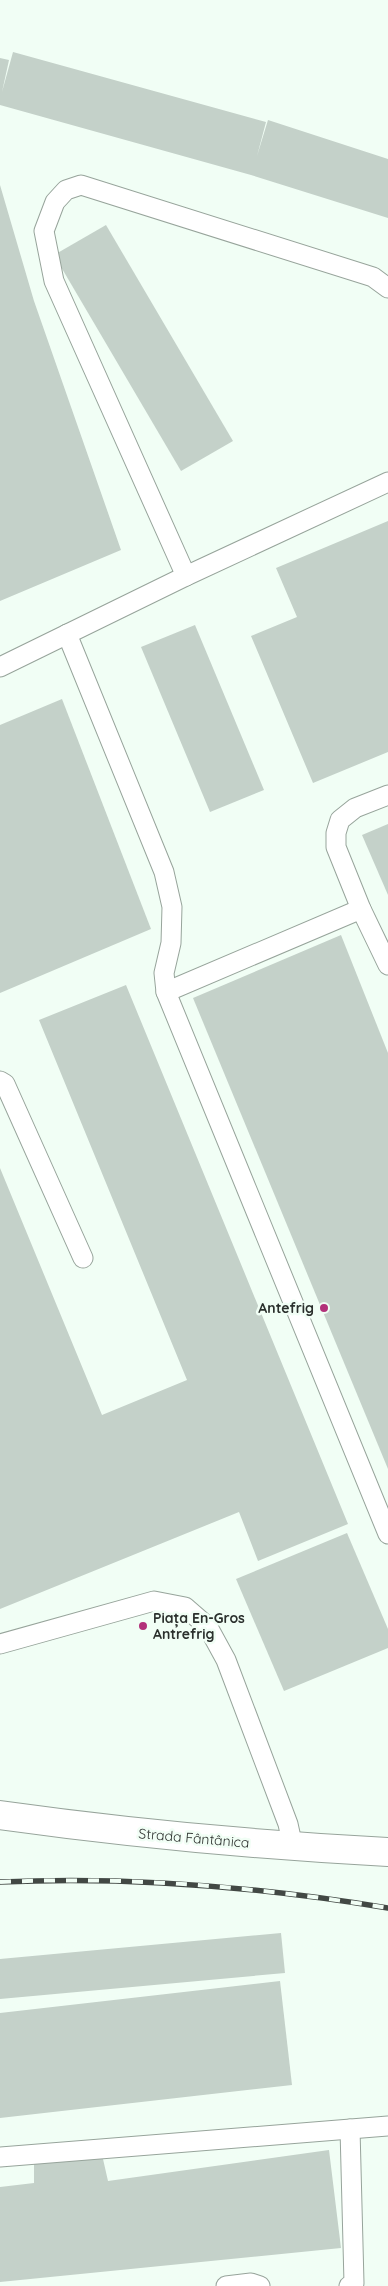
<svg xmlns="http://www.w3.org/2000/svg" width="388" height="2286" font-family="Quicksand,sans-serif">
<rect width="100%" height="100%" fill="#f1fef5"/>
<!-- building -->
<g fill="#c4d1c9">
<polygon points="13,52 266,122 257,156 268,120 388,159 388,218 251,175 0,105 0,58 9,60 2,92"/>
<polygon points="0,185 34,301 121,550 0,601"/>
<polygon points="106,225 233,441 181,471 54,255"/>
<polygon points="388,521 388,752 313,783 251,636 297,617 276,568"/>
<polygon points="195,625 264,790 210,812 141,647"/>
<polygon points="62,699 151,929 0,993 0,725"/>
<polygon points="388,824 388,895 362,835"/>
<polygon points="341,935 388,1053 388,1469 193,998"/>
<polygon points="126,985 348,1524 258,1561 239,1512 0,1609 0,1168 102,1415 187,1380 39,1020"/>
<polygon points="347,1533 388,1629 388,1648 284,1691 236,1579"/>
<polygon points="281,1933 285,1973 0,1999 0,1959"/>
<polygon points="280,1981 292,2085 0,2118 0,2013"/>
<polygon points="329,2150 341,2248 0,2282 0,2187 34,2183 34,2160 103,2159 108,2181"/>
</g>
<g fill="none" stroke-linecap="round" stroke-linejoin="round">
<defs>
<g id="service">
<polyline points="186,576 54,281 44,231 55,202 66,190 81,185 373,277 388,288"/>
<polyline points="67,634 164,872 172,907 171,943 164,973 166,992 388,1534"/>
<polyline points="0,667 186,576 388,482"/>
<polyline points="388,795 355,808 340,820 336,833 336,847 361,909 388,965"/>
<polyline points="166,992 361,909"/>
<polyline points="0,1081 5,1084 83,1258"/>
<polyline points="0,1644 154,1601 185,1607 208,1627 226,1660 288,1824 293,1847"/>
<polyline points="0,2157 388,2126"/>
<polyline points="226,2286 251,2283 260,2286"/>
<polyline points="349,2286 354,2283 350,2129"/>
</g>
<path id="tertiary" d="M 0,1815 C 129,1833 258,1845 388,1852"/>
</defs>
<!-- service casing -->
<use href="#service" stroke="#97a49b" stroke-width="21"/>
<!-- tertiary casing -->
<use href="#tertiary" stroke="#97a49b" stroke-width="30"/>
<!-- service -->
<use href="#service" stroke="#fff" stroke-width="19"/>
<!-- tertiary -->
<use href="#tertiary" stroke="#fff" stroke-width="28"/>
<defs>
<path id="rail" d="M 0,1882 C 130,1876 260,1887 388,1908"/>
</defs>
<!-- rail casing -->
<use href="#rail" stroke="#424844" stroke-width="5.5"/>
<!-- rail -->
<use href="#rail" stroke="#f1fef5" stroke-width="4" stroke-dasharray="11" stroke-linecap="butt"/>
</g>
<!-- markers -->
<g fill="#b23079" stroke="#f1fef5" stroke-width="2">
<circle cx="324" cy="1308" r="5"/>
<circle cx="143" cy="1626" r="5"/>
</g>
<g text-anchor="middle" stroke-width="5" stroke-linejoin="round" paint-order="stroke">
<!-- poi labels -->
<g font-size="14" font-weight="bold" fill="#2b302d" stroke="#f1fef5" text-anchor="end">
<text x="314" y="1313">Antefrig</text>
<text x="153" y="1623" text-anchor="start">Piața En-Gros<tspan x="153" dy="16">Antrefrig</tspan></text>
</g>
<!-- street labels -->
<g font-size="14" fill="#2b302d" stroke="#f1fef5">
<text transform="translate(194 1838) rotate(5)" y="5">Strada Fântânica</text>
</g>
</g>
</svg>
